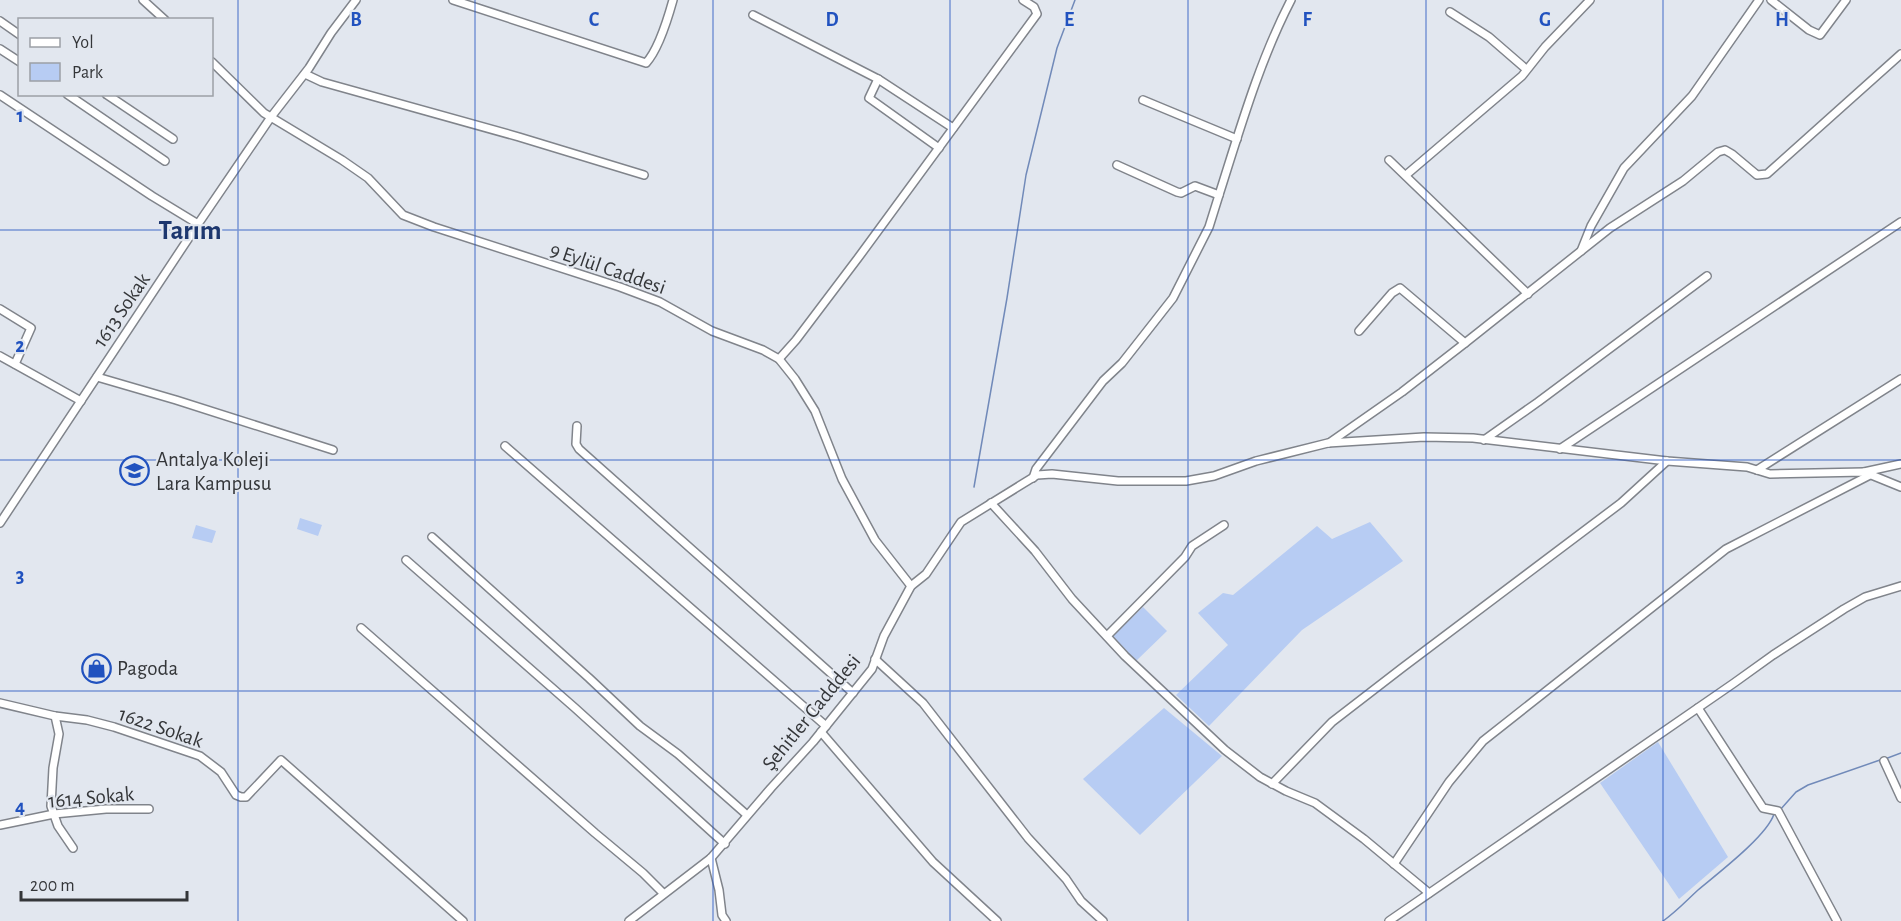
<svg xmlns="http://www.w3.org/2000/svg" width="1901" height="921" font-family="'Alegreya Sans',sans-serif">
<rect width="100%" height="100%" fill="#e2e7ef"/>
<!-- green -->
<g fill="#b7ccf3">
<polygon points="300,518 322,525 318,536 297,529"/>
<polygon points="1370,522 1403,561 1302,630 1209,726 1176,695 1228,645 1198,613 1223,593 1233,595 1317,526 1332,539"/>
<polygon points="196,525 216,531 212,543 192,538"/>
<polygon points="1143,607 1167,631 1136,661 1113,636"/>
<polygon points="1164,708 1222,756 1140,835 1083,779"/>
<polygon points="1658,742 1728,857 1679,899 1600,783"/>
</g>
<g fill="none" stroke-linecap="round" stroke-linejoin="round">
<!-- stream -->
<g stroke="#718ab9" stroke-width="1.5">
<polyline points="974,487 1007,298 1026,175 1057,48 1075,0"/>
<polyline points="1885,759 1901,753"/>
<polyline points="1780,810 1796,792 1808,785 1880,760"/>
<path d="M 1663,921 C 1676,912 1686,901 1698,890 C 1717,874 1767,836 1774,814"/>
</g>
<defs>
<g id="minor">
<polyline points="143,0 165,20"/>
<path d="M 453,0 L 646,63 C 659,49 668,18 673,0"/>
<polyline points="1771,0 1809,30 1820,35 1846,0"/>
<polyline points="1450,12 1489,37 1526,69"/>
<polyline points="753,15 878,79 953,128"/>
<polyline points="0,21 20,35"/>
<polyline points="0,49 20,62"/>
<polyline points="212,62 264,113 342,160 368,178 403,215 434,227 620,287 660,302 712,331 763,350 779,359 795,379 815,411 842,479 875,540 911,586"/>
<polyline points="305,74 322,82 519,137 644,175"/>
<polyline points="878,79 869,98 939,148"/>
<polyline points="67,94 165,161"/>
<polyline points="106,94 173,139"/>
<polyline points="0,95 152,196 198,224"/>
<polyline points="1143,100 1237,139"/>
<polyline points="1389,160 1528,294"/>
<path d="M 1117,165 L 1177,192 L 1181,193 L 1195,186 L 1219,195 C 1240,129 1259,62 1291,0"/>
<polyline points="1406,175 1522,76 1545,47 1590,0"/>
<polyline points="1581,251 1591,226 1624,168 1692,96 1759,0"/>
<polyline points="0,309 31,328 15,364"/>
<polyline points="1359,331 1392,293 1400,288 1465,343 1610,228 1683,181 1718,152 1725,150 1732,154 1757,175 1767,174 1901,54"/>
<polyline points="0,356 81,401"/>
<polyline points="779,359 796,340 858,258 1037,14 1034,7 1023,0"/>
<polyline points="97,377 176,400 333,450"/>
<polyline points="577,426 576,444 579,449 853,693"/>
<polyline points="1484,440 1538,402 1707,276"/>
<polyline points="1329,443 1402,392 1465,343"/>
<polyline points="505,446 826,726"/>
<polyline points="1560,449 1901,222"/>
<polyline points="1757,470 1901,379"/>
<polyline points="1864,472 1901,464"/>
<polyline points="1033,478 1036,469 1103,381 1122,363 1173,298 1209,227 1219,195"/>
<polyline points="991,503 1035,551 1072,599 1125,656 1225,750 1260,777 1286,791 1315,803 1364,839 1429,893"/>
<polyline points="0,523 198,224 271,117 309,68 331,33 356,0"/>
<polyline points="432,537 589,678 640,726 678,754 747,815"/>
<polyline points="406,560 575,708 725,844"/>
<polyline points="361,628 595,833 643,873 663,893"/>
<polyline points="1107,636 1185,557 1192,546 1224,525"/>
<polyline points="875,659 923,703 1028,838 1066,879 1081,901 1103,921"/>
<polyline points="0,703 55,716 87,720 114,727 200,756 221,772 236,795 241,797 246,797 281,760 463,921"/>
<polyline points="1698,708 1763,808 1778,811 1837,921"/>
<polyline points="55,716 59,734 53,768 51,806 58,826 73,848"/>
<polyline points="821,732 933,862 997,921"/>
<polyline points="1884,761 1901,798"/>
<polyline points="1272,784 1332,722 1402,668 1621,503 1667,461"/>
<polyline points="0,825 54,814 106,809 149,809"/>
<polyline points="711,858 719,890 722,915 726,921"/>
<polyline points="1394,864 1449,782 1483,741 1726,549 1870,475"/>
<polyline points="629,921 711,858 771,788 813,742 872,669 884,636 911,586 926,574 961,522 1037,475 1052,474 1118,481 1186,481 1214,476 1256,461 1328,443 1424,437 1473,438 1667,461 1747,467 1770,474 1864,472 1901,487"/>
<polyline points="1389,921 1734,683 1773,655 1844,609 1865,597 1901,586"/>
</g>
</defs>
<!-- minor casing -->
<use href="#minor" stroke="#80848b" stroke-width="10"/>
<!-- minor -->
<use href="#minor" stroke="#fff" stroke-width="7"/>
</g>
<!-- grid -->
<path fill="none" stroke="#2152bf" stroke-width="1.5" stroke-opacity="0.55" d="M 238,0 L 238,921M 475,0 L 475,921M 713,0 L 713,921M 950,0 L 950,921M 1188,0 L 1188,921M 1426,0 L 1426,921M 1663,0 L 1663,921M 0,230 L 1901,230M 0,460 L 1901,460M 0,691 L 1901,691"/>
<!-- icons -->
<defs>
<symbol id="school-ring" viewBox="-11 -11 22 22"><circle r="9.5" fill="#e2e7ef" stroke="#2152bf" stroke-width="1.5"/><path d="M0-5L7-2L0 1L-7-2ZM-4 1L0 2.5L4 1V4Q0 6-4 4Z" fill="#2152bf"/></symbol>
<symbol id="shop-ring" viewBox="-11 -11 22 22"><circle r="9.5" fill="#e2e7ef" stroke="#2152bf" stroke-width="1.5"/><path d="M-5-2.5h2.3a2.7 3.5 0 0 1 5.4 0H5L5.5 6h-11ZM-1.5-2.5h3a1.5 2.3 0 0 0-3 0Z" fill="#2152bf"/></symbol>
</defs>
<g fill-rule="evenodd">
<use href="#school-ring" x="118" y="454" width="33" height="33"/>
<use href="#shop-ring" x="80" y="652" width="33" height="33"/>
</g>
<g text-anchor="middle" stroke-width="4.5" stroke-linejoin="round" paint-order="stroke">
<!-- street labels -->
<g font-size="21" fill="#343639" stroke="#e2e7ef">
<text transform="translate(608 268) rotate(19)" y="7">9 Eylül Caddesi</text>
<text transform="translate(121 310) rotate(-56)" y="7">1613 Sokak</text>
<text transform="translate(811 712) rotate(-51)" y="7">Şehitler Cadddesi</text>
<text transform="translate(161 727) rotate(19)" y="7">1622 Sokak</text>
<text transform="translate(91 797) rotate(-5)" y="7">1614 Sokak</text>
</g>
<!-- poi labels -->
<g font-size="21" fill="#343639" stroke="#e2e7ef" text-anchor="start">
<text x="156" y="466">Antalya Koleji<tspan x="156" dy="24">Lara Kampusu</tspan></text>
<text x="117" y="675">Pagoda</text>
</g>
<!-- district labels -->
<g font-size="27" font-weight="bold" fill="#1d376e" stroke="#e2e7ef">
<text x="190" y="239">Tarım</text>
</g>
</g>
<g font-size="20" text-anchor="middle" font-weight="bold" fill="#2152bf" stroke="#e2e7ef" stroke-width="4.5" stroke-linejoin="round" paint-order="stroke">
<text x="356" y="26">B</text>
<text x="594" y="26">C</text>
<text x="832" y="26">D</text>
<text x="1069" y="26">E</text>
<text x="1307" y="26">F</text>
<text x="1545" y="26">G</text>
<text x="1782" y="26">H</text>
<text x="20" y="122">1</text>
<text x="20" y="352">2</text>
<text x="20" y="582">3</text>
<text x="20" y="813">4</text>
</g>
<!-- legend -->
<rect x="18" y="18" width="195" height="78" fill="#e2e7ef" stroke="#9ca0a6" stroke-width="1.5"/>
<rect x="30" y="38" width="30" height="9" fill="#ffffff" stroke="#9ca0a6" stroke-width="1.5"/>
<text x="72" y="48" font-size="18" fill="#343639">Yol</text>
<rect x="30" y="63" width="30" height="18" fill="#b7ccf3" stroke="#9ca0a6" stroke-width="1.5"/>
<text x="72" y="78" font-size="18" fill="#343639">Park</text>
<!-- scale -->
<path d="M21 891v9h166v-9" fill="none" stroke="#343639" stroke-width="3"/>
<text x="30" y="891" font-size="18" fill="#343639" stroke="#e2e7ef" stroke-width="4.5" paint-order="stroke">200 m</text>
</svg>
